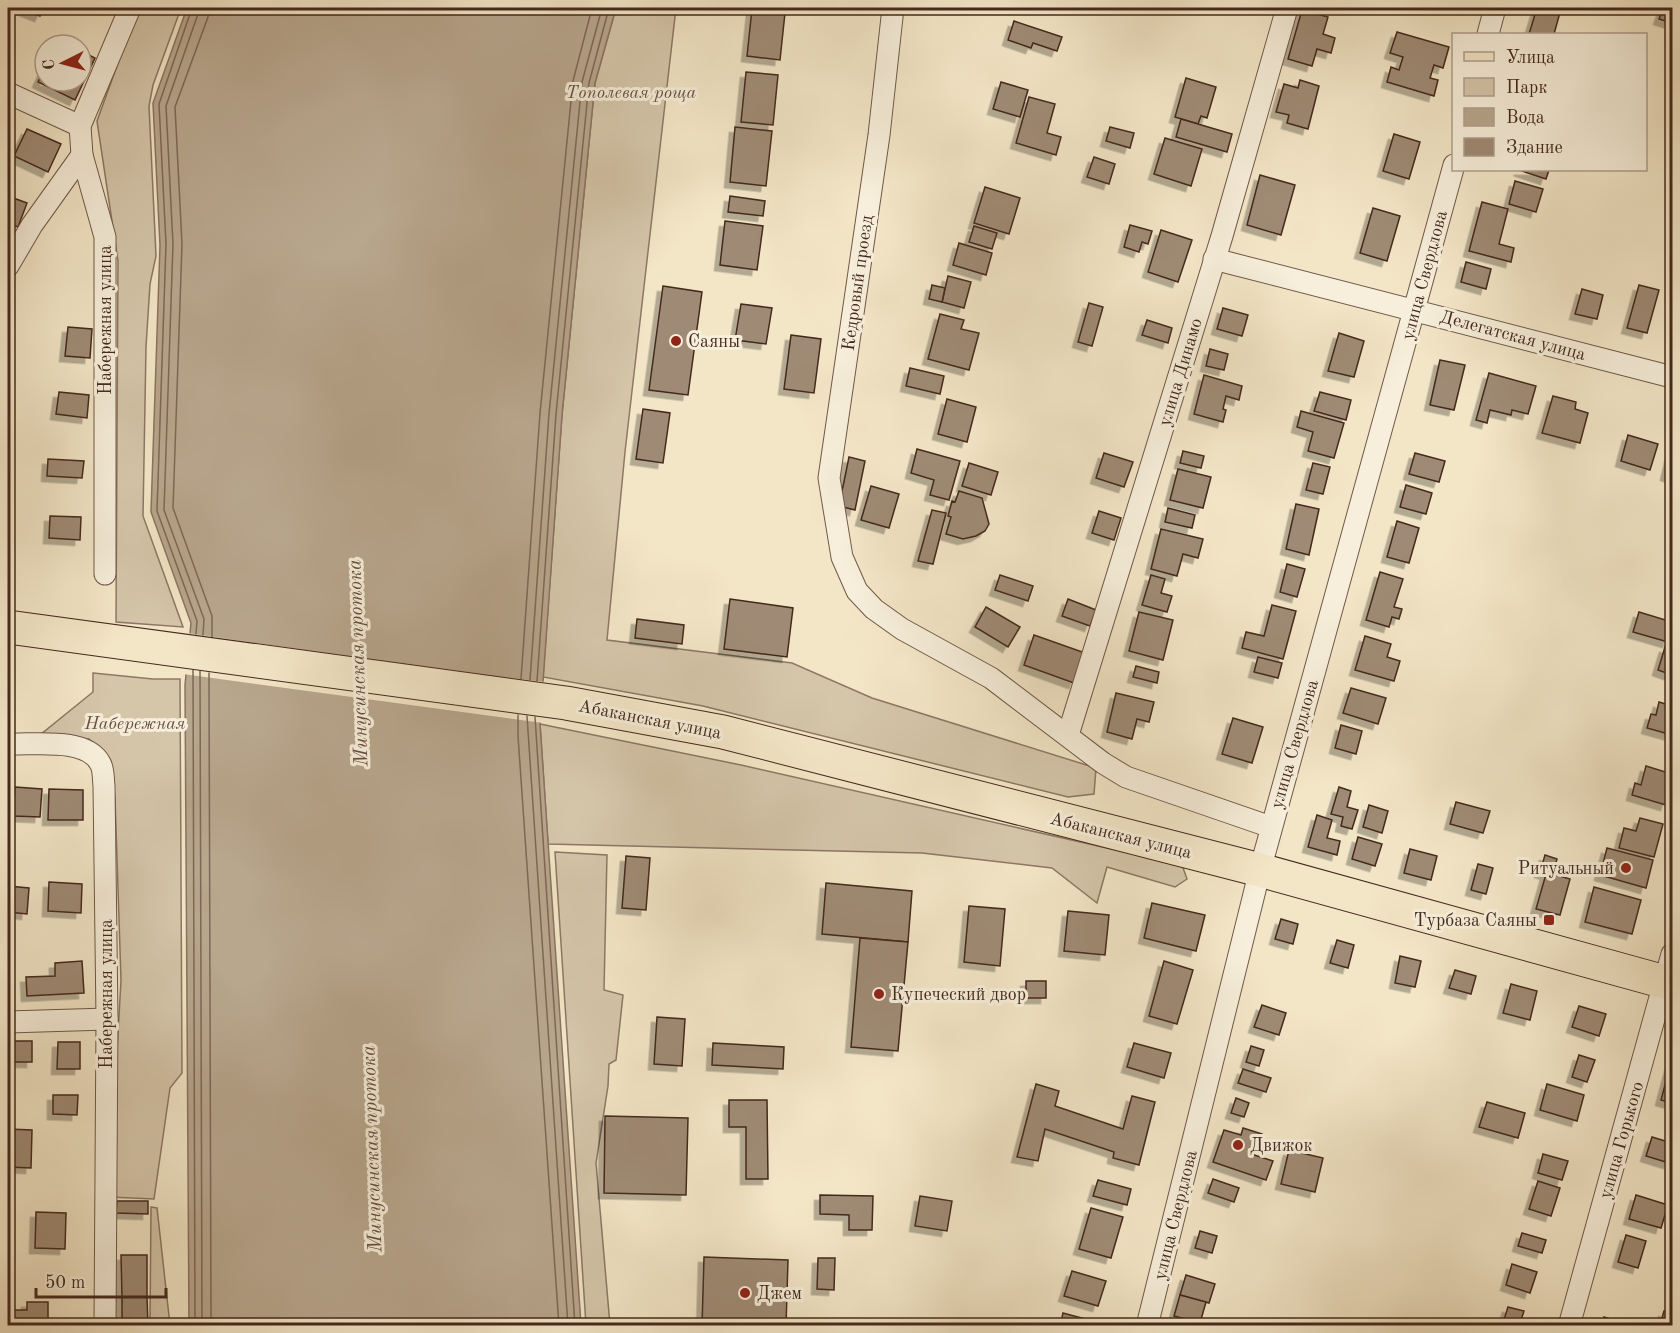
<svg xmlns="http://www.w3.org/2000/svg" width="1680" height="1333" font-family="'Old Standard TT',serif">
<defs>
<filter id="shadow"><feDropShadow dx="-5.5" dy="5.5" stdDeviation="0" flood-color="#0004"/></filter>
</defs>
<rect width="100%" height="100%" fill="#f3e6c7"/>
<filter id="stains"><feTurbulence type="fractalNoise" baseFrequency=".00333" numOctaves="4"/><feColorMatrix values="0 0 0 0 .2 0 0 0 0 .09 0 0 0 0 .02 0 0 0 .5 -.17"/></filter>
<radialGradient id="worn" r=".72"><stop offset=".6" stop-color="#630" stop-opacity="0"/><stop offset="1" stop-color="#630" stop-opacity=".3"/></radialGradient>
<!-- green -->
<g fill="#d5c6aa" stroke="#8c7864" stroke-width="1.5">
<polygon points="138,8 181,8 153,85 149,106 156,256 150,284 146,347 143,516 183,627 116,622 118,261 97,121"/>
<polygon points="616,8 676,8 625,452 607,640 792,663 872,698 1096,768 1094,794 1068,797 703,706 543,677 562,415 595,83"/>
<polygon points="93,673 153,679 180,679 182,1073 170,1088 154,1199 109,1197 121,980 115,797 108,760 89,739 40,735 93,692"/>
<polygon points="540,724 741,765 1182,865 1187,879 1175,887 1107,867 1097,903 1052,868 922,853 548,844"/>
<polygon points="555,852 607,855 604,990 623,995 616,1060 609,1064 608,1086 596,1163 610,1325 586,1325"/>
<polygon points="151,1207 157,1208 170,1325 150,1325"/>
</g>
<!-- water -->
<polygon fill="#b8a68d" stroke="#8a7460" stroke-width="1.5" points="187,8 616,8 595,83 562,415 540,724 581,1325 189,1325 185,685 191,623 151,512 160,245 153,103"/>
<!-- pier -->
<polygon fill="#f3e6c7" points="187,633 478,675 546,682 543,723 183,674"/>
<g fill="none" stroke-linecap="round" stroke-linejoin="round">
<!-- shore -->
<g stroke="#7e6855" stroke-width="1.5">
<polyline points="192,8 159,104 166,244 157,511 197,621 196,634"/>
<polyline points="200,8 166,106 173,244 164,510 204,619 203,635"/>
<polyline points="209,8 208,17 175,107 182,244 173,508 212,616 212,637"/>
<polyline points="193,670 195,1326"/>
<polyline points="200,671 202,1326"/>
<polyline points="209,673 211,1326"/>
<polyline points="521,679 540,413 573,81 592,8"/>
<polyline points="530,680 549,414 582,82 602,8"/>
<polyline points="537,681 556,414 589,83 609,8"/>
<polyline points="518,715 518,736 559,1326"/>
<polyline points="527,716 568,1326"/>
<polyline points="535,717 575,1326"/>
</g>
</g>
<!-- building -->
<g fill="#9f8b75" stroke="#44291d" stroke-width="1.5" filter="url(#shadow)">
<polygon points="20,8 44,8 40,16"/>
<polygon points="1537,8 1561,9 1554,34 1529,34"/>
<polygon points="1663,8 1672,8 1672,23 1659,19"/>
<polygon points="752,9 785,13 780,60 747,56"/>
<polygon points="1302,10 1328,17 1323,34 1335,38 1331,53 1317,49 1312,66 1288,59"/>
<polygon points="1014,21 1062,37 1057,51 1033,43 1031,48 1008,40"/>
<polygon points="1397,32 1449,47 1443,68 1434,65 1430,78 1438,80 1434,96 1387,82 1391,67 1399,70 1403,57 1390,53"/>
<polygon points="81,51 95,58 75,100 38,82 45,67 45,81 81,81"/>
<polygon points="746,72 778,75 773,125 741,122"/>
<polygon points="1186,78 1216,87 1207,118 1201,116 1198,124 1175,117"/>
<polygon points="1300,80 1319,86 1308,129 1287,123 1289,115 1276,112 1284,84 1298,88"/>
<polygon points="1001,82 1028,90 1020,117 993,109"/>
<polygon points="1029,97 1055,104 1047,133 1061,137 1056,155 1016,143"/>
<polygon points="1181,119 1232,134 1227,152 1176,137"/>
<polygon points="735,127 772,131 766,186 730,182"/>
<polygon points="1110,127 1134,133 1130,148 1106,141"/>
<polygon points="27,129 61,144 48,172 14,156"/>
<polygon points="1394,134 1420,142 1409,179 1383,171"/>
<polygon points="1165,138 1202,149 1191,186 1154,174"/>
<polygon points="1094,157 1115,164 1109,184 1087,177"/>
<polygon points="1519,170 1549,170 1546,179"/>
<polygon points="1260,175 1295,185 1281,235 1247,225"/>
<polygon points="1515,181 1543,189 1536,212 1509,204"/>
<polygon points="985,187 1020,198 1009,234 974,223"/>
<polygon points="8,196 27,203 18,227 8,223"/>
<polygon points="730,196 765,201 763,216 728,212"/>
<polygon points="1482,202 1508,209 1499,244 1514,248 1511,262 1469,251"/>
<polygon points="1373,208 1400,216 1387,261 1360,253"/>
<polygon points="725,221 763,226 757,270 720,265"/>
<polygon points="1130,225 1152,231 1148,244 1142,242 1139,252 1124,247"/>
<polygon points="974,226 997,233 992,249 969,242"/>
<polygon points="1161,230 1192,240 1178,282 1148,272"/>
<polygon points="959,243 992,253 986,275 953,265"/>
<polygon points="1466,262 1491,269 1486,289 1461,282"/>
<polygon points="948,276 971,282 964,308 942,302"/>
<polygon points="932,285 945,288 942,302 929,299"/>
<polygon points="1639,285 1659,290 1647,333 1627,328"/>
<polygon points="663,286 702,292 688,395 649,390"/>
<polygon points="1582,289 1603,295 1597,319 1575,314"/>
<polygon points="1089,303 1103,307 1092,346 1078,342"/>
<polygon points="741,304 772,308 766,344 735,340"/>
<polygon points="1223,308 1248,315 1242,336 1217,329"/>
<polygon points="940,314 964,320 961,329 979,333 969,370 928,359"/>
<polygon points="1147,320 1172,328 1168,343 1142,335"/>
<polygon points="68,327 92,329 90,358 65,356"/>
<polygon points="1339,333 1364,341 1354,377 1328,371"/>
<polygon points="791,335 821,339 814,393 784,389"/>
<polygon points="1210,349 1228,354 1224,370 1206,366"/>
<polygon points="1440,360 1465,365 1454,410 1430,405"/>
<polygon points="910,368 944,376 940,394 906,386"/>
<polygon points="1489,373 1536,386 1528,414 1512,410 1511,415 1490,410 1487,423 1476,420"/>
<polygon points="1204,375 1242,386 1239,400 1226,396 1223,409 1226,410 1223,422 1194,414"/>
<polygon points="59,392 89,395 87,418 56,414"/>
<polygon points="1320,392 1351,400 1346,420 1314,411"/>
<polygon points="1553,396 1576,402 1575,409 1588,413 1580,443 1542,433"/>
<polygon points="947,399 976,407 967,442 938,434"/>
<polygon points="643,409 670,413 663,463 636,459"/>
<polygon points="1301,411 1344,423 1334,458 1308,451 1313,432 1297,427"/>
<polygon points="1628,435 1658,444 1650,470 1621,461"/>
<polygon points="917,449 960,461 949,500 930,495 934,480 911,473"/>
<polygon points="1183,451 1204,456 1201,468 1180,463"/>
<polygon points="1104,453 1133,462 1124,487 1096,478"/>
<polygon points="1415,453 1445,461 1439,482 1409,474"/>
<polygon points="1671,453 1672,453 1672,477 1666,475"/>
<polygon points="849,457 865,461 855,510 839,506"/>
<polygon points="48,459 84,461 82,478 47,476"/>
<polygon points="969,463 998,472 991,495 962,486"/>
<polygon points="1313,463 1330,467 1323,494 1306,490"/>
<polygon points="1178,469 1211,477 1203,508 1170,500"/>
<polygon points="1406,485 1432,493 1426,514 1400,507"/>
<polygon points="871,486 899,494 889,528 861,520"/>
<polygon points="959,491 982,498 989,524 985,531 976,536 963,539 946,534 951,517 948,516 952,501 955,502"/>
<polygon points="1296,504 1319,509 1309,555 1286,549"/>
<polygon points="1168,508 1195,515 1192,528 1165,522"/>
<polygon points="932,510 946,513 933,564 918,561"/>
<polygon points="1099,511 1121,518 1114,540 1092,533"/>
<polygon points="50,516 81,517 80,540 49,538"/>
<polygon points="1397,521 1419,528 1409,563 1387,557"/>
<polygon points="1161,529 1203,539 1198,558 1183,554 1177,576 1151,569"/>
<polygon points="1287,564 1305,569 1297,597 1280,592"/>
<polygon points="1380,572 1403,579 1394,607 1402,609 1399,619 1392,617 1389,627 1366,620"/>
<polygon points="1000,575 1033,586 1028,601 995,590"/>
<polygon points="1151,575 1165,579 1161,593 1172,596 1167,612 1142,605"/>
<polygon points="730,599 793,608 787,657 724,649"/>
<polygon points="1068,599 1096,610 1090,626 1062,616"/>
<polygon points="1272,605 1296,611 1283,659 1242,648 1246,632 1264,636"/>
<polygon points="986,607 1020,627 1008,647 975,627"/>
<polygon points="1139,612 1173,620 1163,660 1129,651"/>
<polygon points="1639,612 1672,622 1668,642 1633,632"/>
<polygon points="637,619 684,625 682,644 635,638"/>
<polygon points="1034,635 1085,653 1074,683 1024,665"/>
<polygon points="1365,636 1391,644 1387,657 1400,661 1394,681 1355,670"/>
<polygon points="1665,647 1672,649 1672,675 1658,670"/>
<polygon points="1258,657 1282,663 1278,678 1254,672"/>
<polygon points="1136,666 1159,672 1157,683 1133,677"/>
<polygon points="1351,688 1386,698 1378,724 1343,713"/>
<polygon points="1116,693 1154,702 1149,722 1137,719 1132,739 1107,732"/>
<polygon points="1659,702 1672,706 1672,735 1647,728 1651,714 1656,715"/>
<polygon points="1233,718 1263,727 1252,763 1222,754"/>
<polygon points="1341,725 1362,731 1356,754 1335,748"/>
<polygon points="1646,766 1672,774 1672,785 1666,805 1632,795 1635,783 1641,785"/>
<polygon points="15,787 42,789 40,817 13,816"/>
<polygon points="1339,787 1351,791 1347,807 1358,810 1352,829 1341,826 1343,817 1331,814"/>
<polygon points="49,789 83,790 83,820 48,820"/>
<polygon points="1456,802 1490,811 1483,833 1450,824"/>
<polygon points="1369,805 1388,811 1382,833 1363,827"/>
<polygon points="1317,815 1332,820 1327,838 1340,841 1337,855 1308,847"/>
<polygon points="1640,818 1663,824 1654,857 1619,848 1624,828 1636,831"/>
<polygon points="1358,837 1382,844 1375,866 1352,859"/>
<polygon points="1607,848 1653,860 1646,888 1600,875"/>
<polygon points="1410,849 1437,856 1431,880 1404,873"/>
<polygon points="1545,855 1557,859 1553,874 1570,879 1560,915 1536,909 1546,874 1540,872"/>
<polygon points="626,856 650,858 646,910 622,908"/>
<polygon points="1478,864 1493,868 1486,894 1471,890"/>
<polygon points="49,882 82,884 81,913 48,911"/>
<polygon points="826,883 912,891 908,942 822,934"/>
<polygon points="8,886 29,888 27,914 8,912"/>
<polygon points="1594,887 1641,900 1632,934 1585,922"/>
<polygon points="1152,903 1205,915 1196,951 1144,938"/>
<polygon points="969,906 1005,909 1000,966 964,962"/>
<polygon points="1068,911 1109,915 1105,955 1064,951"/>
<polygon points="1281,919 1298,924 1293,944 1275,939"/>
<polygon points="860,938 908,942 898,1051 851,1047"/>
<polygon points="1337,940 1354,945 1348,968 1330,963"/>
<polygon points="1400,956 1421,961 1415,987 1395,983"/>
<polygon points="82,961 84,993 27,996 26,977 55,976 55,963"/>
<polygon points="1164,961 1193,970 1177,1024 1149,1016"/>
<polygon points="1455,970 1476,976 1471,994 1449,988"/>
<rect x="1026" y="981" width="20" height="17"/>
<polygon points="1511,984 1537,991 1530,1020 1503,1013"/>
<polygon points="1262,1005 1286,1013 1279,1035 1254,1027"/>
<polygon points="1579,1006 1606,1014 1599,1036 1572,1027"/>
<polygon points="657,1017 685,1019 682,1066 654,1064"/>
<rect x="8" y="1041" width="24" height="21"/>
<polygon points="58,1042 80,1042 80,1069 57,1069"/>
<polygon points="713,1043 784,1047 783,1069 712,1065"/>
<polygon points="1134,1043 1171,1053 1164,1078 1127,1067"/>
<polygon points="1251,1046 1264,1050 1259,1066 1246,1062"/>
<polygon points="1579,1055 1595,1060 1587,1082 1572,1077"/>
<polygon points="1672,1059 1672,1103 1661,1100"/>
<polygon points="1243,1069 1271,1078 1266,1092 1238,1083"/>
<polygon points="1036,1084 1059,1091 1055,1106 1123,1129 1132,1096 1155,1102 1139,1165 1113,1158 1114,1152 1045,1129 1038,1161 1017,1157"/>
<polygon points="1547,1084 1584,1095 1577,1121 1540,1110"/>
<polygon points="53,1095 78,1095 77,1115 53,1114"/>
<polygon points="1236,1098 1249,1103 1244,1117 1231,1113"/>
<polygon points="729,1100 767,1100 768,1179 746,1179 746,1127 729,1127"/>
<polygon points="1487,1102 1525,1113 1518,1138 1479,1127"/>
<polygon points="605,1116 688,1118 686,1195 604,1193"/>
<polygon points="1243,1128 1262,1134 1254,1155 1273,1161 1266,1180 1213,1162 1224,1130 1241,1135"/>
<polygon points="8,1129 32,1130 31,1168 8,1167"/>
<polygon points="1652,1137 1672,1143 1669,1163 1646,1156"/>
<polygon points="1289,1150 1323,1158 1315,1192 1281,1184"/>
<polygon points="1543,1154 1568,1161 1562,1180 1538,1173"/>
<polygon points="1213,1179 1239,1188 1234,1202 1208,1193"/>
<polygon points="1098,1180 1131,1189 1127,1205 1093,1196"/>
<polygon points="1538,1181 1560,1188 1551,1216 1529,1209"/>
<polygon points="820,1195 873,1196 872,1230 849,1230 849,1215 820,1214"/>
<polygon points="1636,1195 1668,1205 1661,1228 1629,1219"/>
<polygon points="920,1196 952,1201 947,1231 915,1226"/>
<polygon points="117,1201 148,1201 148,1214 116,1213"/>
<polygon points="1091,1208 1123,1217 1111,1258 1079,1249"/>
<polygon points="36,1212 66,1213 65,1249 35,1248"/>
<polygon points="1200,1231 1217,1236 1212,1253 1195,1248"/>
<polygon points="1522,1233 1546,1240 1542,1253 1518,1246"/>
<polygon points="1626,1235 1646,1241 1638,1268 1618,1262"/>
<polygon points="121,1255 147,1255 147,1297 122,1297"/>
<polygon points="704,1257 788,1260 786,1326 702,1326"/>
<polygon points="818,1258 835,1258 834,1290 817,1289"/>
<polygon points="1512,1264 1537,1272 1530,1293 1506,1285"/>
<polygon points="1072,1271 1106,1281 1098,1306 1064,1296"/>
<polygon points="1186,1275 1215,1284 1209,1303 1180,1295"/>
<polygon points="1180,1295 1206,1302 1200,1323 1174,1316"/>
<polygon points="122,1297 147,1297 148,1326 122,1326"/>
<polygon points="27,1302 48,1302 48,1326 12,1326 13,1310 27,1310"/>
<polygon points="1508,1307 1524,1311 1519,1326 1502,1326"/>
<polygon points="1664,1311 1672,1314 1672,1326 1660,1325"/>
<polygon points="1063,1313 1093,1321 1092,1326 1060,1326"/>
<polygon points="1604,1317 1631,1326 1601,1326"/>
</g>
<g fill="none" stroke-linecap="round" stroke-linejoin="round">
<defs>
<g id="minor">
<polyline points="893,8 879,135 829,478 842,557 857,591 874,609 902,629 991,678 1103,763 1126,777 1271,827"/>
<polyline points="1488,34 1495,8"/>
<polyline points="8,93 80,126"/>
<polyline points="1214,259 1672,377"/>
<polyline points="8,266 32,225 82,155"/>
<polyline points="105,574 105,237 82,155 80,126 130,8"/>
<polyline points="1068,735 1222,236 1287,8"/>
<path d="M 8,744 C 34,745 86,737 100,763 C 104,769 103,779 104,786 L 107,1019 L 105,1326"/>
<polyline points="8,1022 107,1019"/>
<polyline points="1147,1326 1260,870 1454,165"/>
<polyline points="1569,1326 1672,954"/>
</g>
<polyline id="primary" points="8,627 566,703 723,732 1260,870 1672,984"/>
</defs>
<!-- minor casing -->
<use href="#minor" stroke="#705848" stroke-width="23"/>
<!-- primary casing -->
<use href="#primary" stroke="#44291d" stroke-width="35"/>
<!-- minor -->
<use href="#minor" stroke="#f7efdb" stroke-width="21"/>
<!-- primary -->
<use href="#primary" stroke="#f3e6c7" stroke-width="33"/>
</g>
<!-- markers -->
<g fill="#8f2418" stroke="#f7efdb" stroke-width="2">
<circle cx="676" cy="341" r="6"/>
<circle cx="1626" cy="868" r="6"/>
<rect x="1543" y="914" width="12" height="12" rx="3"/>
<circle cx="879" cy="994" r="6"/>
<circle cx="1238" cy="1145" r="6"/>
<circle cx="745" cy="1293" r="6"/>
</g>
<g text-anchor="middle" stroke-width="6" stroke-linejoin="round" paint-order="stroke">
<!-- park labels -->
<g font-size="18" font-style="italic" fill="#685040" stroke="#f7efdb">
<text x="631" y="98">Тополевая роща</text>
<text x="135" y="729">Набережная</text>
</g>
<!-- street labels -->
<g font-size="18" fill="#44291d" stroke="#f7efdb">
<text transform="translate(1424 275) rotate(-75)" y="6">улица Свердлова</text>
<text transform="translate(857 283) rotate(-82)" y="6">Кедровый проезд</text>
<text transform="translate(105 320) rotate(-90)" y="6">Набережная улица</text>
<text transform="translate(1513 335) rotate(15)" y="6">Делегатская улица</text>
<text transform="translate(1180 372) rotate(-73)" y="6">улица Динамо</text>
<text transform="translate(650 719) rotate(11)" y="6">Абаканская улица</text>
<text transform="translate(1294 744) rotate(-74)" y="6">улица Свердлова</text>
<text transform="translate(1121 835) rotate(14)" y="6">Абаканская улица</text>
<text transform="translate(106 994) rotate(-90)" y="6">Набережная улица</text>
<text transform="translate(1621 1140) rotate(-74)" y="6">улица Горького</text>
<text transform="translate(1175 1215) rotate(-76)" y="6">улица Свердлова</text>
</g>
<!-- poi labels -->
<g font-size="18" fill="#44291d" stroke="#f7efdb" text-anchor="start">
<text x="688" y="347">Саяны</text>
<text x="1614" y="874" text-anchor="end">Ритуальный</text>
<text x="1537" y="926" text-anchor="end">Турбаза Саяны</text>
<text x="891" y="1000">Купеческий двор</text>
<text x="1250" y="1151">Движок</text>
<text x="757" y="1299">Джем</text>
</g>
<!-- water labels -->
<g font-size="20" font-style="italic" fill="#674e3f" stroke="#f7efdb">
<text transform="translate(357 663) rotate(-92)" y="7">Минусинская протока</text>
<text transform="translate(371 1149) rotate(-92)" y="7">Минусинская протока</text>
</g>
</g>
<!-- margin -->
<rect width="1680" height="1333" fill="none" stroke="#f3e6c7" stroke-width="30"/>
<rect x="9" y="9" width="1662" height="1315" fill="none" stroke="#44291d" stroke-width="3"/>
<rect x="15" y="15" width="1650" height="1303" fill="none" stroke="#44291d" stroke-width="1.5"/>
<!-- legend -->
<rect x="1452" y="33" width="195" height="138" fill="#f7efdb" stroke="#afa08f" stroke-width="1.5"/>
<rect x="1464" y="52" width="30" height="9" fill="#f3e6c7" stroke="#afa08f" stroke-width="1.5"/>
<text x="1506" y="63" font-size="18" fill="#44291d">Улица</text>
<rect x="1464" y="78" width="30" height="18" fill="#d5c6aa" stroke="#afa08f" stroke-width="1.5"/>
<text x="1506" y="93" font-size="18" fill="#44291d">Парк</text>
<rect x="1464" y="108" width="30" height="18" fill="#b8a68d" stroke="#afa08f" stroke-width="1.5"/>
<text x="1506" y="123" font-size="18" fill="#44291d">Вода</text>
<rect x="1464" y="138" width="30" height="18" fill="#9f8b75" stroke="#afa08f" stroke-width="1.5"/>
<text x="1506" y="153" font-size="18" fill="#44291d">Здание</text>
<!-- north arrow -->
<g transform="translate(63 63) rotate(264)"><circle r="28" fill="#f7efdb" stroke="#afa08f" stroke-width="1.5"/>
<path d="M0-4.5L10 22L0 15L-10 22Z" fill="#8f2418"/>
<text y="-9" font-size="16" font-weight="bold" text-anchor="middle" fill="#44291d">С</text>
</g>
<!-- scale -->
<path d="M36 1288v9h130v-9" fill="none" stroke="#44291d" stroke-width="3"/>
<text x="45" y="1288" font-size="18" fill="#44291d" stroke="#f7efdb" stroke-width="4.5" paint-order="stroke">50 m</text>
<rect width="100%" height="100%" filter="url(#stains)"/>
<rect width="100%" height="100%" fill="url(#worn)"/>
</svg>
